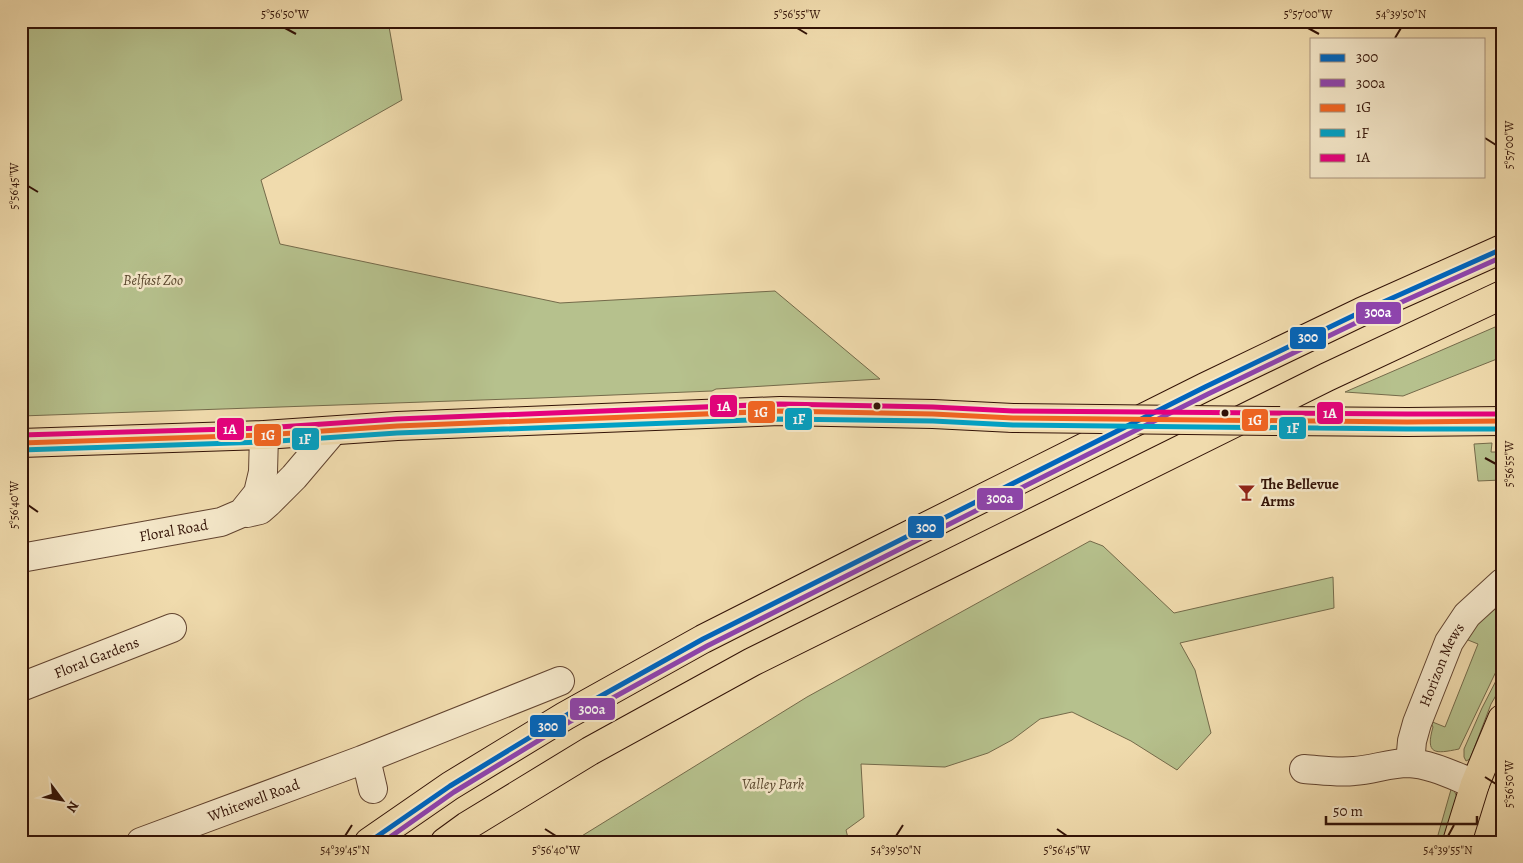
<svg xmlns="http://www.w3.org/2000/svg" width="1523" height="863" font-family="Alegreya,serif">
<rect width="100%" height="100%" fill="#f0dbad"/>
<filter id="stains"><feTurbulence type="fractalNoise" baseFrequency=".004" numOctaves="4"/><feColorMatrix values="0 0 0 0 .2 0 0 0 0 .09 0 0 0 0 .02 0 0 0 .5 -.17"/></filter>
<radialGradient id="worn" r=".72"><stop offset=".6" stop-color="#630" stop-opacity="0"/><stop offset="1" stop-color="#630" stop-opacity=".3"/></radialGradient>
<!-- green -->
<g fill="#b6c18d" stroke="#746a4a">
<polygon points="21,21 388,21 402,100 261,180 280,244 560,303 775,291 880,379 716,389 712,391 539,398 21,416"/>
<polygon points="1502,324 1502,357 1403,396 1345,392"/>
<polygon points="1492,443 1491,452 1502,452 1502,480 1478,481 1474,444"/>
<polygon points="1090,541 1103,546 1174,613 1333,577 1334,608 1180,643 1195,670 1211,733 1177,770 1131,741 1072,712 1040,719 1012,740 988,753 945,767 861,764 864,817 846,830 849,842 572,842 807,697"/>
<path d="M 1502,602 L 1502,659 L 1459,749 C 1435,754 1425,755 1433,727 L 1430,721 L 1445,727 L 1478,644 L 1463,638 L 1471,625 Z"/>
<polygon points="1502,665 1502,685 1491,704 1470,759 1466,761 1464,757 1464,749 1482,708 1500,673"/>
<polygon points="1452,786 1457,797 1445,842 1436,842"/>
</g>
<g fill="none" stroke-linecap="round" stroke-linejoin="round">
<defs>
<g id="minor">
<polyline points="247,513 260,510 268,503 294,477 333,431"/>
<path id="s1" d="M 21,558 L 221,522 L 242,513 L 258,493 L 263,472 L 264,435"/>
<path id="s2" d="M 21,687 L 172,628"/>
<polyline points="366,759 373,789"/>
<path id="s3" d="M 1410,763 L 1412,741 L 1417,723 L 1449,642 L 1467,615 L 1502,583"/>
<path d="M 1304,769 C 1320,770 1337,773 1354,771 C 1372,770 1390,763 1408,763 C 1431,764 1454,776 1475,784"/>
<path id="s4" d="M 141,842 L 362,760 L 560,681"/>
</g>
<g id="major">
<polyline points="1280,421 1407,422 1502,421"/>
<polyline points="21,443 264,435 397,426 780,411 933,414 1013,418"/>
<polyline points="1457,842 1475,784 1502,719"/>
</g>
<g id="highway">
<polyline points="369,842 450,786 565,716 703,639 873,553 1205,387 1361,312 1502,249"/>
<polyline points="445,842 467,826 590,751 752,662 1327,377 1502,295"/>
</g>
</defs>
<!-- minor casing -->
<use href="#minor" stroke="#624430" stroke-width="30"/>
<!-- major casing -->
<use href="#major" stroke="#321206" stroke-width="30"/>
<!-- highway casing -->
<use href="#highway" stroke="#321206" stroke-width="30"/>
<!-- minor -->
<use href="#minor" stroke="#f5e8ca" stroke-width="28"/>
<!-- major -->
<use href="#major" stroke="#f0dbad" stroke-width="28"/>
<!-- highway -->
<use href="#highway" stroke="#f0dbad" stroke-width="28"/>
<defs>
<polyline id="major-bridge" points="1013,418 1280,421"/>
</defs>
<!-- major-bridge casing -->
<use href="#major-bridge" stroke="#321206" stroke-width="30" stroke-linecap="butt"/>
<!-- major-bridge -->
<use href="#major-bridge" stroke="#f0dbad" stroke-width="28"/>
<defs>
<polyline id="bus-1" points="369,842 450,786 565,716 703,639 1205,387 1361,312 1502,249"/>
<polyline id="bus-2" points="383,842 454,792 569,722 707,646 1208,394 1364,319 1502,257"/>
<polyline id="bus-3" points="21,443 264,435 397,426 780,411 933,414 1013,418 1407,422 1502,421"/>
<polyline id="bus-4" points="21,450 264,442 397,433 780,419 933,421 1013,425 1407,429 1502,429"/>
<polyline id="bus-5" points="21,435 264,428 397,419 780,404 933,407 1013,411 1407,414 1502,414"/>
</defs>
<!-- bus-1 casing -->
<use href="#bus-1" stroke="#f5e8ca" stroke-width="9"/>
<!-- bus-2 casing -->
<use href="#bus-2" stroke="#f5e8ca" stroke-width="9"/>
<!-- bus-3 casing -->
<use href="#bus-3" stroke="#f5e8ca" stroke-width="9"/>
<!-- bus-4 casing -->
<use href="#bus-4" stroke="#f5e8ca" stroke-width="9"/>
<!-- bus-5 casing -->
<use href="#bus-5" stroke="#f5e8ca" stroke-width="9"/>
<!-- bus-1 -->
<use href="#bus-1" stroke="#0065bd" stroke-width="5"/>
<!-- bus-2 -->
<use href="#bus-2" stroke="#8e44ad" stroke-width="5"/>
<!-- bus-3 -->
<use href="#bus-3" stroke="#f26522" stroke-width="5"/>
<!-- bus-4 -->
<use href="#bus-4" stroke="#02a1c4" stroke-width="5"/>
<!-- bus-5 -->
<use href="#bus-5" stroke="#e5007d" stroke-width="5"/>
</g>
<!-- ticks -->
<path fill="none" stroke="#321206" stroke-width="2" d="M 285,28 L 296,34M 797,28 L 807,34M 1308,28 L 1319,34M 1395,38 L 1401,28M 1485,138 L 1496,145M 28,186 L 38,192M 1485,458 L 1496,464M 28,505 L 38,512M 1485,777 L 1496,784M 545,829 L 556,836M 1057,829 L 1067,836M 345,836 L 352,825M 896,836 L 903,825M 1448,836 L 1454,825"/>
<!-- icons -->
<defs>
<symbol id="bar-bare" viewBox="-9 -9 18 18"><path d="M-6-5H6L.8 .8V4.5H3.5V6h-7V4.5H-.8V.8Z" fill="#8f2418" stroke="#f5e8ca" stroke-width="2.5" paint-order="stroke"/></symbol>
</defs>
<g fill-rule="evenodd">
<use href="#bar-bare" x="1234" y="480" width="25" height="25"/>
</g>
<!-- markers -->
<g fill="#321206" stroke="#f5e8ca" stroke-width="2">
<circle cx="877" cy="406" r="4.5"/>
<circle cx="1225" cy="413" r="4.5"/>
</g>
<g text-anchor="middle" stroke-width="5" stroke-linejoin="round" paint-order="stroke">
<!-- park labels -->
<g font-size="15" font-style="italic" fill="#5a472e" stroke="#f5e8ca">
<text x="153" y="285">Belfast Zoo</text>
<text x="773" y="789">Valley Park</text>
</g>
<!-- poi labels -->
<g font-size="15" font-weight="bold" fill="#321206" stroke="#f5e8ca" text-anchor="start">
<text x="1261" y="489">The Bellevue<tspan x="1261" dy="17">Arms</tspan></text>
</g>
<!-- street labels -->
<g font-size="15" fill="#321206" stroke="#f5e8ca">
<text dy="5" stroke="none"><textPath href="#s1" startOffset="155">Floral Road</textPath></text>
<text dy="5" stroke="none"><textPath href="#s2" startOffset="81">Floral Gardens</textPath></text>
<text dy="5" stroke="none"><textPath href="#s3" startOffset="104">Horizon Mews</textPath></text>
<text dy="5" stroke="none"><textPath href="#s4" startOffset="120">Whitewell Road</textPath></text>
</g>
</g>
<g stroke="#f5e8ca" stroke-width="2">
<rect x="1355" y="301" width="47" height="24" rx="5" fill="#8e44ad"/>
<rect x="1289" y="326" width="38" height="24" rx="5" fill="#0065bd"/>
<rect x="709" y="394" width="29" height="24" rx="5" fill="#e5007d"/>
<rect x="747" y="400" width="29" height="24" rx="5" fill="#f26522"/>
<rect x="1316" y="401" width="28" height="24" rx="5" fill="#e5007d"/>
<rect x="784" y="407" width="29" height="24" rx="5" fill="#02a1c4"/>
<rect x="1241" y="408" width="28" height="24" rx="5" fill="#f26522"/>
<rect x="1278" y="416" width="29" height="24" rx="5" fill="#02a1c4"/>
<rect x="216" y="417" width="29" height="24" rx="5" fill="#e5007d"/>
<rect x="253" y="423" width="29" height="24" rx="5" fill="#f26522"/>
<rect x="291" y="427" width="29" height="24" rx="5" fill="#02a1c4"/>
<rect x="976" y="487" width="48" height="24" rx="5" fill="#8e44ad"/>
<rect x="907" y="515" width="38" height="24" rx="5" fill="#0065bd"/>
<rect x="569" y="697" width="47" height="24" rx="5" fill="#8e44ad"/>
<rect x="529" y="714" width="38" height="24" rx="5" fill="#0065bd"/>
</g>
<g font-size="14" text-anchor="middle" font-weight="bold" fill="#fff">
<text x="1378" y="317">300a</text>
<text x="1308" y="342">300</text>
<text x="724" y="411">1A</text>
<text x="761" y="417">1G</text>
<text x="1330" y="418">1A</text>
<text x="799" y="424">1F</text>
<text x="1255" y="425">1G</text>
<text x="1293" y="433">1F</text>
<text x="230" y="434">1A</text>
<text x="268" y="440">1G</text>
<text x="305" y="444">1F</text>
<text x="1000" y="503">300a</text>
<text x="926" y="532">300</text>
<text x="592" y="714">300a</text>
<text x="548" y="731">300</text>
</g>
<!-- margin -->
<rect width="1523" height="863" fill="none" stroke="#f0dbad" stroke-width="55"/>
<!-- legend -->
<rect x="1310" y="38" width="175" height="140" fill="#f5e8ca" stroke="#a7927c"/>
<rect x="1320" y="54" width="25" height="8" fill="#0065bd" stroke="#a7927c"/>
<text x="1356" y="62" font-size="15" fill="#321206">300</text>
<rect x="1320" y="79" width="25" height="8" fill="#8e44ad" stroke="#a7927c"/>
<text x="1356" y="88" font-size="15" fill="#321206">300a</text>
<rect x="1320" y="104" width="25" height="8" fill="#f26522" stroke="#a7927c"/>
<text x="1356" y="112" font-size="15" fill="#321206">1G</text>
<rect x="1320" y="129" width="25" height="8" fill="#02a1c4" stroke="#a7927c"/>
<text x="1356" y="138" font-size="15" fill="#321206">1F</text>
<rect x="1320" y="154" width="25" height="8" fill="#e5007d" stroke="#a7927c"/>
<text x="1356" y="162" font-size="15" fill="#321206">1A</text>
<!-- north arrow -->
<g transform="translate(62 800) rotate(122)" stroke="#f5e8ca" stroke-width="4" paint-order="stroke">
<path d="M0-4L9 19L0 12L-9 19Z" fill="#321206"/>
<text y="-8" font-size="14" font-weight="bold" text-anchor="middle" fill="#321206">N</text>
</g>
<!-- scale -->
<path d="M1326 816v8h151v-8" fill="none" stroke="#321206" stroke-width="2.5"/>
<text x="1333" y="816" font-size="15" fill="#321206" stroke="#f5e8ca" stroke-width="4" paint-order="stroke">50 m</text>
<rect x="28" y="28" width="1468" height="808" fill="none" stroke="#321206" stroke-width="2"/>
<g font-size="12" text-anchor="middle" fill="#321206">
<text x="285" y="18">5°56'50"W</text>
<text x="797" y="18">5°56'55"W</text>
<text x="1308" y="18">5°57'00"W</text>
<text x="1401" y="18">54°39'50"N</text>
<text transform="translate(1509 145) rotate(-90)" y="4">5°57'00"W</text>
<text transform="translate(14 186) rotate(-90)" y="4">5°56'45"W</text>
<text transform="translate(1509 464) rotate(-90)" y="4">5°56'55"W</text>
<text transform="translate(14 505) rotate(-90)" y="4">5°56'40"W</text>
<text transform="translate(1509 784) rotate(-90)" y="4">5°56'50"W</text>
<text x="345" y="854">54°39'45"N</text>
<text x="556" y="854">5°56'40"W</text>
<text x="896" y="854">54°39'50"N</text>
<text x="1067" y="854">5°56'45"W</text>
<text x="1448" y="854">54°39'55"N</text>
</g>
<rect width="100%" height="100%" filter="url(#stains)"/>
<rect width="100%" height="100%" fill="url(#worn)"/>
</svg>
